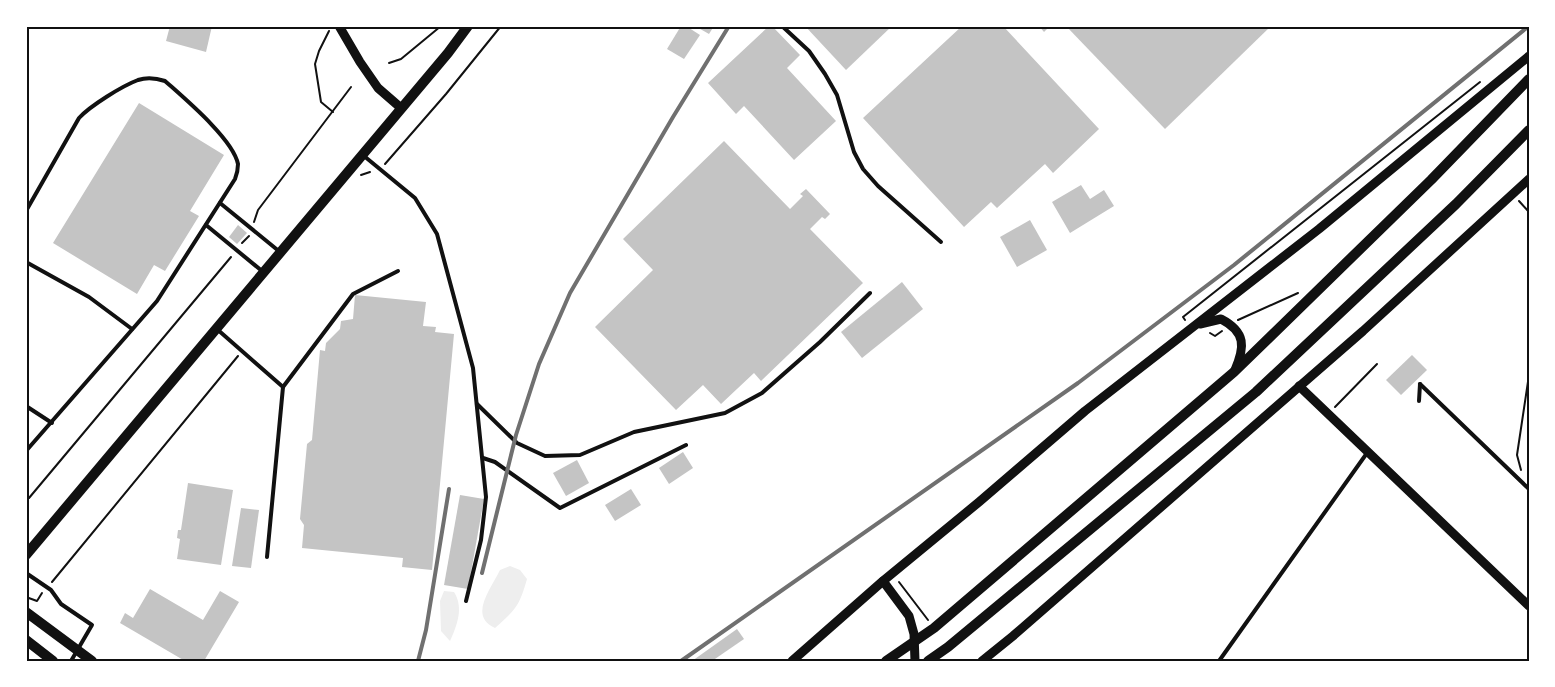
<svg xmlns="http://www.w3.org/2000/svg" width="1555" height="687" font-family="'Work Sans',sans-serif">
<rect width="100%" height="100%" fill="#fff"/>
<!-- green -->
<g fill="#eee">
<path d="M 510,566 L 520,570 L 527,579 C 519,607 516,609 495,628 C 468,616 491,589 500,570 Z"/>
<path d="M 444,591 L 454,592 C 464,608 457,625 450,641 L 441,631 L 440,601 Z"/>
</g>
<!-- building -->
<g fill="#c4c4c4">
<polygon points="170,26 212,26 206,52 166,41"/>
<polygon points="681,26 686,26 700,35 684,59 667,49"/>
<polygon points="695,26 714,26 709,34"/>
<polygon points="769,26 772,26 800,55 787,68 836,121 794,160 744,106 736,114 708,83"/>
<polygon points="805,26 892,26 846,70"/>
<polygon points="962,26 1003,26 1099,129 1053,173 1045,164 997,208 991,202 964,227 863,118"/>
<polygon points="1039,26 1050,26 1044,32"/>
<polygon points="1066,26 1271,26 1165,129"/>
<polygon points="139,103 224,155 190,211 199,216 165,271 154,265 137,294 53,243"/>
<polygon points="724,141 790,209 803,196 800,194 806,189 830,214 825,219 822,217 810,229 863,283 761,381 754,373 721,404 703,385 676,410 595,327 653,270 623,239"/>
<polygon points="1081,185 1090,199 1104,190 1114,206 1070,233 1052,202"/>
<polygon points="1030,220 1047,250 1017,267 1000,237"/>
<polygon points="238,225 247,233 237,244 229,237"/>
<polygon points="902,282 923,309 862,358 841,332"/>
<polygon points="355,295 426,302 423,326 436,327 435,332 454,334 432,570 402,567 403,558 302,548 304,525 300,519 307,444 312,440 320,350 325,351 326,343 340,329 341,321 353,319"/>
<polygon points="1412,355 1427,370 1401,395 1386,380"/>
<polygon points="683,452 693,468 669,484 659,468"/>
<polygon points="577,460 589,483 566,496 553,473"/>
<polygon points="188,483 233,490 221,565 177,559 180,539 177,538 178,530 181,530"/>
<polygon points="631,489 641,505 615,521 605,505"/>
<polygon points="460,495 484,499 468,589 444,585"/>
<polygon points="241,508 259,510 251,568 232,566"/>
<polygon points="150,589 203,620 220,591 239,602 204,661 185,661 120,623 125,613 133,618"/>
<polygon points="737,629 744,639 712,661 692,661"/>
</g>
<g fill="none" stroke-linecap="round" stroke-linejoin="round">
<!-- path -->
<g stroke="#111" stroke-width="2">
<polyline points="329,31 319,51 315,64 321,102 333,112"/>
<polyline points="389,63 401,59 441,26"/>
<polyline points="385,164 446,94 501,26"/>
<polyline points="361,175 370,172"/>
<polyline points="1519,201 1529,212"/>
<polyline points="254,222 258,210 351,87"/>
<polyline points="242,243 249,236"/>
<polyline points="1185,320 1183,317 1480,82"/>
<polyline points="1238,320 1298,293"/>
<polyline points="1210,333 1215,336 1222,331"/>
<polyline points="1335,407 1377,364"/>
<polyline points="1521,470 1517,455 1529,375"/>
<polyline points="26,499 29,498 231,257"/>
<polyline points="52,582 238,356"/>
<polyline points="899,582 928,620"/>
<polyline points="26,597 37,601 42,593"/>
</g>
<!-- service -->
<g stroke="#111" stroke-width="4">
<polyline points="782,26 809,51 825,74 837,95 854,152 863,169 878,186 941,242"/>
<polyline points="364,156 415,198 437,234 473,368 486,497 481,540 466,601"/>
<polyline points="220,203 280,252"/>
<path d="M 26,211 L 79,118 C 90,106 122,86 138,80 C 147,77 156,78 165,81 C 184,98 233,139 238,164 C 238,169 237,174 235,179 L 157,301 L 26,451"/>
<polyline points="206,225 262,271"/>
<polyline points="26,262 89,297 132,329"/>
<polyline points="218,330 283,387 267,557"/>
<polyline points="1420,384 1529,489"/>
<polyline points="283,387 353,294 398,271"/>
<polyline points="1419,401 1420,384"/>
<polyline points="477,404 517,443 545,456 580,455 634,432 725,413 762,393 820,342 870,293"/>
<polyline points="26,406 52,423"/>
<polyline points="483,458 495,462 560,508 686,445"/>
<polyline points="26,573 51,590 61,604 92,625 71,661"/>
<polyline points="1219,661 1367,453"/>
</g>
<!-- tertiary -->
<g stroke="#111" stroke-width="9">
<polyline points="339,26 360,62 378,88 401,108"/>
<path d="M 1200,324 L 1221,319 C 1246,332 1245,347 1235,370"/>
<polyline points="1299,386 1529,606"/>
<polyline points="883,581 909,616 914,634 915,661"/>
<polyline points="792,661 883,581 979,502 1085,411 1319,229 1529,56"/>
<polyline points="982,661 1013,636 1363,331 1529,179"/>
</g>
<!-- secondary -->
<g stroke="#111" stroke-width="10">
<polyline points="26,555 448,53 468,26"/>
<polyline points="26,612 92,661"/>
<polyline points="26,640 53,661"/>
<polyline points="886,661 934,628 1234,372 1431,180 1529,79"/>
<polyline points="928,661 948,647 1256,392 1456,204 1529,130"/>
</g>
<!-- rail -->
<g stroke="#707070" stroke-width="4">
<polyline points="482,573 516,435 539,364 570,293 673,117 729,26"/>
<polyline points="418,661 426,630 449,489"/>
<polyline points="681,661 1078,383 1234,265 1529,26"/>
</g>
</g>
<!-- border -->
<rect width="1555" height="687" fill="none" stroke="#ffffff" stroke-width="55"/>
<rect x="28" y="28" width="1500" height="632" fill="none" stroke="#111" stroke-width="2"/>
</svg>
